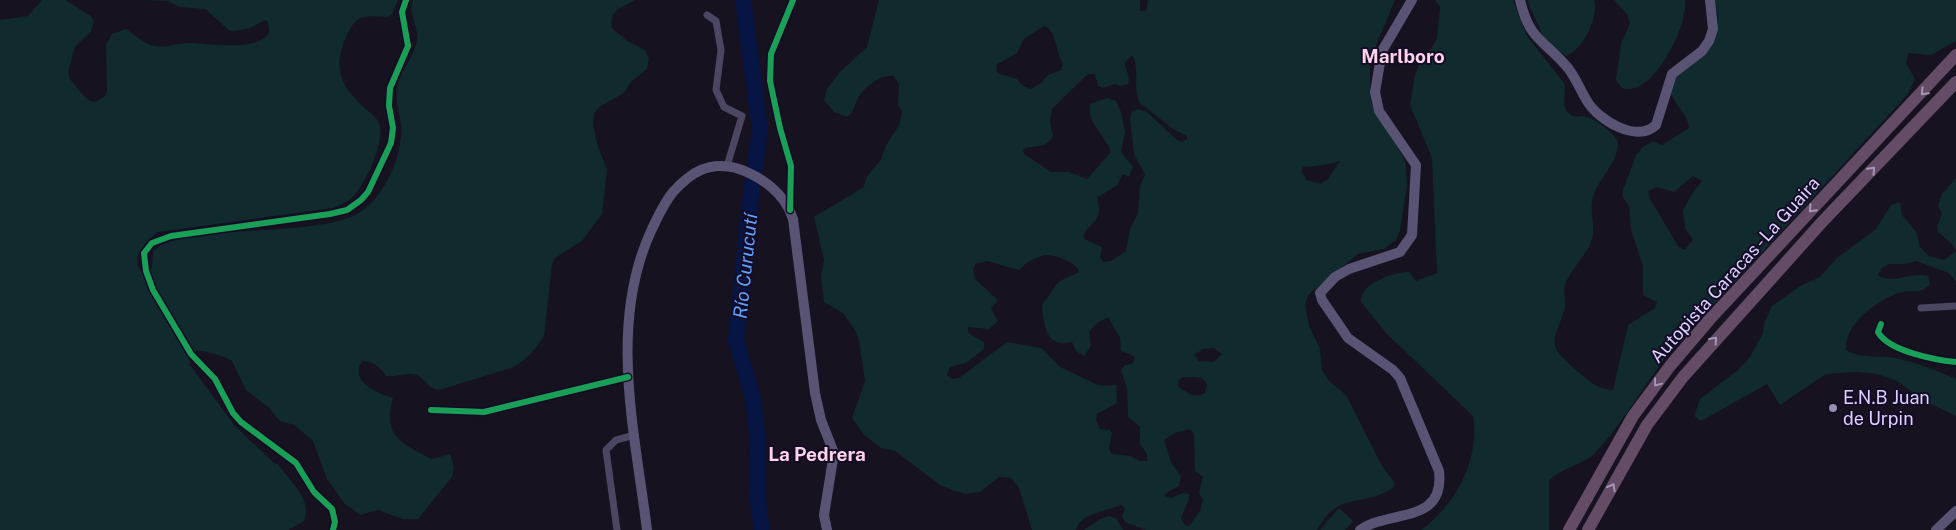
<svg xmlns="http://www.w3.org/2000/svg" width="1956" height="530" font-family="'Public Sans',sans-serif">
<rect width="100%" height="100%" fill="#161220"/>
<!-- green -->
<g fill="#102a2e" fill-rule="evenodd">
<path d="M 42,0 L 65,0 L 91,16 L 94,21 L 91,31 L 75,47 L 68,72 L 70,79 L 82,94 L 90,101 L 96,102 L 106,95 L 107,90 L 106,45 L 112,34 L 126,29 C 136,35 144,45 156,46 C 166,48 178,43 188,43 C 208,43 259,53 269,32 L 268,22 L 265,20 C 249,29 249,30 230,31 L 205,9 L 180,7 L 167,1 L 144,0 L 398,0 L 392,14 L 388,17 C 365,16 357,12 346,37 C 332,70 341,87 367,110 C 373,115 379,119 380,127 C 384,143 365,185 353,197 C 347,202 340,205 333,208 L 158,232 C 146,240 125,263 146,274 L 152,268 L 153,252 C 178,222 316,239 359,213 C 385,197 404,153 401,123 C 399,111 395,102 397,89 C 399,72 414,58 417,40 C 419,26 407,14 413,0 L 635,0 C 622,8 609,9 612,28 L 626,40 L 645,50 L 649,58 L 647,69 L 630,83 L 624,93 L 599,107 L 594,114 L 593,125 L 598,147 L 607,169 L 602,214 L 582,241 L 555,258 L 552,264 L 544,336 C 536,349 526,361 511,368 L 439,390 C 429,389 426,381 419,376 C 408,370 397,378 386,376 C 379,366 374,362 362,361 C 349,382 378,393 393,398 C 382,436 401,443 432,459 L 450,454 L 454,467 L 452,477 L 418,519 L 403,519 L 378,510 L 360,515 L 344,503 L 327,479 L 313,441 L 294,425 L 280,421 L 268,407 L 246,390 L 232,361 C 224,356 197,347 189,353 L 190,365 L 235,426 L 274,463 L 278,464 C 290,482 313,499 304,521 L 288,530 L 0,530 L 0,20 L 28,16 Z"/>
<path d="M 879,0 L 1140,0 L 1140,10 L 1144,11 L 1147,9 L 1148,0 L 1395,0 L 1370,60 L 1370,91 L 1371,103 L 1377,115 L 1403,156 L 1406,166 L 1407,186 L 1400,231 L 1396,240 L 1384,249 L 1358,254 L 1309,294 L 1305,304 L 1309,326 L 1320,349 L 1322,370 L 1329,381 L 1346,395 L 1382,466 L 1395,483 L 1393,488 C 1360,509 1340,489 1317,530 L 1146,530 L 1125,522 L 1122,517 L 1125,508 L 1121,505 C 1108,511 1080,513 1076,530 L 1032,530 L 1019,488 L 1011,478 L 999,477 L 980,492 L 965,494 L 955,491 L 940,485 L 895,451 L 881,448 L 864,435 L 852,418 L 865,381 L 859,341 L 856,332 L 843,313 L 824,302 L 821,276 L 824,260 L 814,217 L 864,187 C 865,175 873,170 880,161 C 883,156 883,151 886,146 C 892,134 902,126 902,111 L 898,106 L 899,85 L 894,76 C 881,74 866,86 859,96 C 854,104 855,112 847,117 L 834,112 L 824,100 L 827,89 L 839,73 L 867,47 ZM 1044,26 L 1047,27 C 1057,36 1056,53 1063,64 L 1061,70 L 1048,75 L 1042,82 L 1031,89 L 1023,86 L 1017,79 L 997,73 L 996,65 L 1017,53 L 1024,39 ZM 1133,56 C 1140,71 1132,89 1140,103 L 1173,129 L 1187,136 L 1187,139 L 1182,142 L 1176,139 L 1147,112 L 1138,109 L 1132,111 L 1130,118 L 1134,154 L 1145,175 L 1140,186 L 1138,213 L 1130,229 L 1126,251 L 1111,261 L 1103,262 L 1100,257 L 1102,247 L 1084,239 C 1082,224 1106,225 1097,198 L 1117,185 L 1123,174 L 1129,177 L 1133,167 L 1121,152 L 1125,132 L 1121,112 L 1116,101 L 1107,98 L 1090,104 C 1086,123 1105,134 1111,152 L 1087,179 L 1069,172 L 1051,172 L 1024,154 L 1023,151 L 1025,148 C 1037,145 1046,149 1053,136 L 1050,122 L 1052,109 L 1088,74 L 1095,74 L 1098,86 L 1103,88 L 1115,84 L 1121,86 L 1128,84 C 1131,77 1125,70 1125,62 L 1130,57 ZM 1340,161 L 1328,179 L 1320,184 L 1307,180 L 1301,171 L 1303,167 C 1316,166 1328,165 1340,161 ZM 1044,255 C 1053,254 1078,262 1079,272 C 1072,276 1062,278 1057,284 C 1051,291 1049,298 1042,304 C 1043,316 1044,341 1060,343 C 1064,344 1068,342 1072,342 L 1076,351 L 1084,356 L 1091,346 L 1089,332 L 1097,323 L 1108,317 L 1120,338 L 1121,351 L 1130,354 L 1135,358 L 1132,364 L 1125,365 L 1121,370 L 1127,388 L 1128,417 L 1140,427 L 1140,444 L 1147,454 L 1147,461 L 1140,461 L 1131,456 L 1112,454 L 1109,449 L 1112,433 L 1110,430 L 1100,429 L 1096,420 L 1097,414 L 1117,403 L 1116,385 L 1102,386 L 1096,384 L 1060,367 L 1041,348 L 1007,342 L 959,378 L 952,379 L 947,375 L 950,367 L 966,363 L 984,349 L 984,342 L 968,333 L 968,327 L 989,329 L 998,321 L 991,309 L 998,300 L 975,279 L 973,269 L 976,264 L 987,261 L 1019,270 L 1029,261 ZM 1214,348 L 1222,354 L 1214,362 L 1199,361 L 1194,355 L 1203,349 ZM 1183,377 C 1192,378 1202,374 1207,385 L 1205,393 C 1194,399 1186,392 1178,386 L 1179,380 ZM 1190,429 L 1194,434 L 1195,471 L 1203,477 L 1199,493 L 1203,500 L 1200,511 L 1189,526 L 1185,525 L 1181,518 L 1189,499 L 1189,494 L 1183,493 L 1171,498 L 1165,496 L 1166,493 L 1179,486 L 1181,477 L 1171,462 L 1164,440 L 1175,433 Z"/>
<path d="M 1435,0 L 1513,0 L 1527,36 L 1564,83 C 1568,93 1559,105 1570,114 C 1575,118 1579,116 1584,116 C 1592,117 1618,135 1618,143 C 1619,161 1599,179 1594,194 C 1588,210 1596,223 1592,239 C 1588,253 1575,265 1568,278 C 1560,291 1568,299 1564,311 C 1554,343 1545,343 1575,369 C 1587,379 1596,389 1613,390 L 1628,325 L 1655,308 L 1657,302 L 1643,295 L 1643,266 L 1631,230 L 1629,206 L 1623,197 L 1623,190 L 1636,155 L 1643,147 L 1653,141 L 1662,145 L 1689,128 C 1687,107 1667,104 1670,80 L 1716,32 L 1718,17 L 1715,0 L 1956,0 L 1956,41 L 1931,55 L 1909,53 L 1906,63 L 1915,79 L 1908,94 L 1669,353 C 1644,385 1623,423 1595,453 C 1582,466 1561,467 1549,481 L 1549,530 L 1421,530 C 1456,505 1480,459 1473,416 L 1387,334 L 1361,302 C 1360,283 1393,272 1409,272 L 1416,281 L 1437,273 L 1432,158 L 1410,105 L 1415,75 L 1421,58 L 1431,49 L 1437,39 L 1440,7 ZM 1693,176 L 1702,181 L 1693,192 L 1683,210 L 1685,228 L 1693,240 L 1684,250 L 1678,246 L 1649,197 L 1648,191 L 1656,187 L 1674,192 Z"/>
<path d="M 1527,0 L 1594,0 C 1599,17 1583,50 1566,56 L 1545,41 Z"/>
<path d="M 1614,0 L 1685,0 C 1689,25 1652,99 1622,88 L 1616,80 L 1621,44 L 1630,23 L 1627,14 Z"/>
<path d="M 1956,178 L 1956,282 L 1949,273 L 1916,261 L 1905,264 L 1889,264 L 1882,268 L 1878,274 L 1880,277 C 1900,283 1908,272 1928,276 L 1930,284 C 1918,296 1914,289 1902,292 C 1879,298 1844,324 1846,350 C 1860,359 1881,355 1896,358 C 1918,363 1936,370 1956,379 L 1956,416 L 1923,400 L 1897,381 L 1877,374 L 1858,372 L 1826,374 L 1780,405 L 1767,384 L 1701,421 L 1694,416 L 1700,399 L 1738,370 L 1750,357 L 1763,333 L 1764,323 L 1772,306 L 1800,286 L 1820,277 L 1837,258 L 1876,229 L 1891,205 L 1900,202 L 1902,215 L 1917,233 L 1920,247 L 1929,256 L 1944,260 L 1956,251 L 1951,243 L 1938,232 L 1937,226 L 1942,214 L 1938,206 L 1942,194 Z"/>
<polygon points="1339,508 1353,521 1345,530 1320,530"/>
<polygon points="1109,516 1116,518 1123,530 1084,530 1100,519"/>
</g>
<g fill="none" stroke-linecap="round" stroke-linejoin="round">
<!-- river -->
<polyline stroke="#061543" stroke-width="16" points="743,0 760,129 750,202 736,341 753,398 758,441 757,497 762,530"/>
<!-- street -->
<g stroke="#4b4661" stroke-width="7">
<polyline points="707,15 716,21 721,50 716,90 724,107 742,116 727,166"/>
<polyline points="790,210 791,166 780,128 770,81 771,54 793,0"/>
<polyline points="1921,308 1956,306"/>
<path d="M 1881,324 L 1878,332 C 1888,351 1935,360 1956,362"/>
<polyline points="431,410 484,412 628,377"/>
<polyline points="333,530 335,522 332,509 314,492 296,463 241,422 233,413 215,379 191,354 153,290 146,271 144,253 152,243 171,236 330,214 347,210 361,200 368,192 391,143 393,128 389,106 390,88 408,46 402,12 406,0"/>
<polyline points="617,530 606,450 616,440 635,435"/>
</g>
<!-- secondary -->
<g stroke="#595374" stroke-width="10">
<path d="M 1520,0 C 1530,42 1544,39 1568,68 C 1576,78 1580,90 1587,101 C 1599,121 1637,143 1656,125 L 1672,74 L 1702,51 L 1709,41 L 1713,29 L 1710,0"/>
<path d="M 647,530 C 635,432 608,325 651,231 C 658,217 663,204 673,192 C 691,172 709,161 736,168 C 761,176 785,193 793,219 L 815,393 L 821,420 L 834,453 L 824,515 L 827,530"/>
<path d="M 1360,530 C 1390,509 1445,525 1439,471 L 1400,378 L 1393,370 L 1348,338 L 1322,300 L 1320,293 L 1335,277 L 1349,269 L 1400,252 L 1412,235 L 1416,165 L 1379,111 L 1375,92 L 1382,51 L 1412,0"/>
<polyline points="1936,530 1956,511"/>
</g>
<!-- highway -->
<g stroke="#644c66" stroke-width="12">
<polyline points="1569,530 1633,416 1670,366 1710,319 1956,55"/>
<polyline points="1588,530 1647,425 1683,377 1823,221 1956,82"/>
</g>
<defs>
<g id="cycleway">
<polyline points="790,210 791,166 780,128 770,81 771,54 793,0"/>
<path d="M 1881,324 L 1878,332 C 1888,351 1935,360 1956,362"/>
<polyline points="431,410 484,412 628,377"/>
<polyline points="333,530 335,522 332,509 314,492 296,463 241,422 233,413 215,379 191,354 153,290 146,271 144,253 152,243 171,236 330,214 347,210 361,200 368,192 391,143 393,128 389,106 390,88 408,46 402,12 406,0"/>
</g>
</defs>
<!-- cycleway casing -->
<use href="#cycleway" stroke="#140c26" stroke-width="9"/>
<!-- cycleway -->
<use href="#cycleway" stroke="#1a9f57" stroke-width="6"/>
</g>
<!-- one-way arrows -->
<defs><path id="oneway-chevron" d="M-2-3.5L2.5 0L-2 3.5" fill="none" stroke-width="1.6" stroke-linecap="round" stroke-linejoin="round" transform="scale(1.25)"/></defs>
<g stroke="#a695ba">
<use href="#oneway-chevron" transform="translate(1924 92) rotate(134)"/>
<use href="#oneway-chevron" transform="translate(1872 170) rotate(-47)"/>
<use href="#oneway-chevron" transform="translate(1812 209) rotate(133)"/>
<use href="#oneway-chevron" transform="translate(1714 340) rotate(-49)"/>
<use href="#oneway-chevron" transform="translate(1657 383) rotate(127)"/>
<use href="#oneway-chevron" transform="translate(1612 487) rotate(-61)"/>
</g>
<!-- markers -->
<circle fill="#978eb1" stroke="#140c26" stroke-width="2" cx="1833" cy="408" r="5"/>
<g text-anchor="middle" stroke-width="4" stroke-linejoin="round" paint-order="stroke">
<!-- street labels -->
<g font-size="18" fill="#dcd1ff" stroke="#140c26">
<text transform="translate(1735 270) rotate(-48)" y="6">Autopista Caracas - La Guaira</text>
</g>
<!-- poi labels -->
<g font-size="18" fill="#dcd1ff" stroke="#140c26" text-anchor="start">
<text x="1843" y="404">E.N.B Juan<tspan x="1843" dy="21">de Urpin</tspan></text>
</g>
<!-- neighbourhood labels -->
<g font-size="19" font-weight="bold" fill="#ffd3ea" stroke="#140c26">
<text x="1403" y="63">Marlboro</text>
<text x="817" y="461">La Pedrera</text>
</g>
<!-- water labels -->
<g font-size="19" font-style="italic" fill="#5fa1ff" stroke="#140c26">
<text transform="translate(745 266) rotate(-84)" y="7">Río Curucutí</text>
</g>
</g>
</svg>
